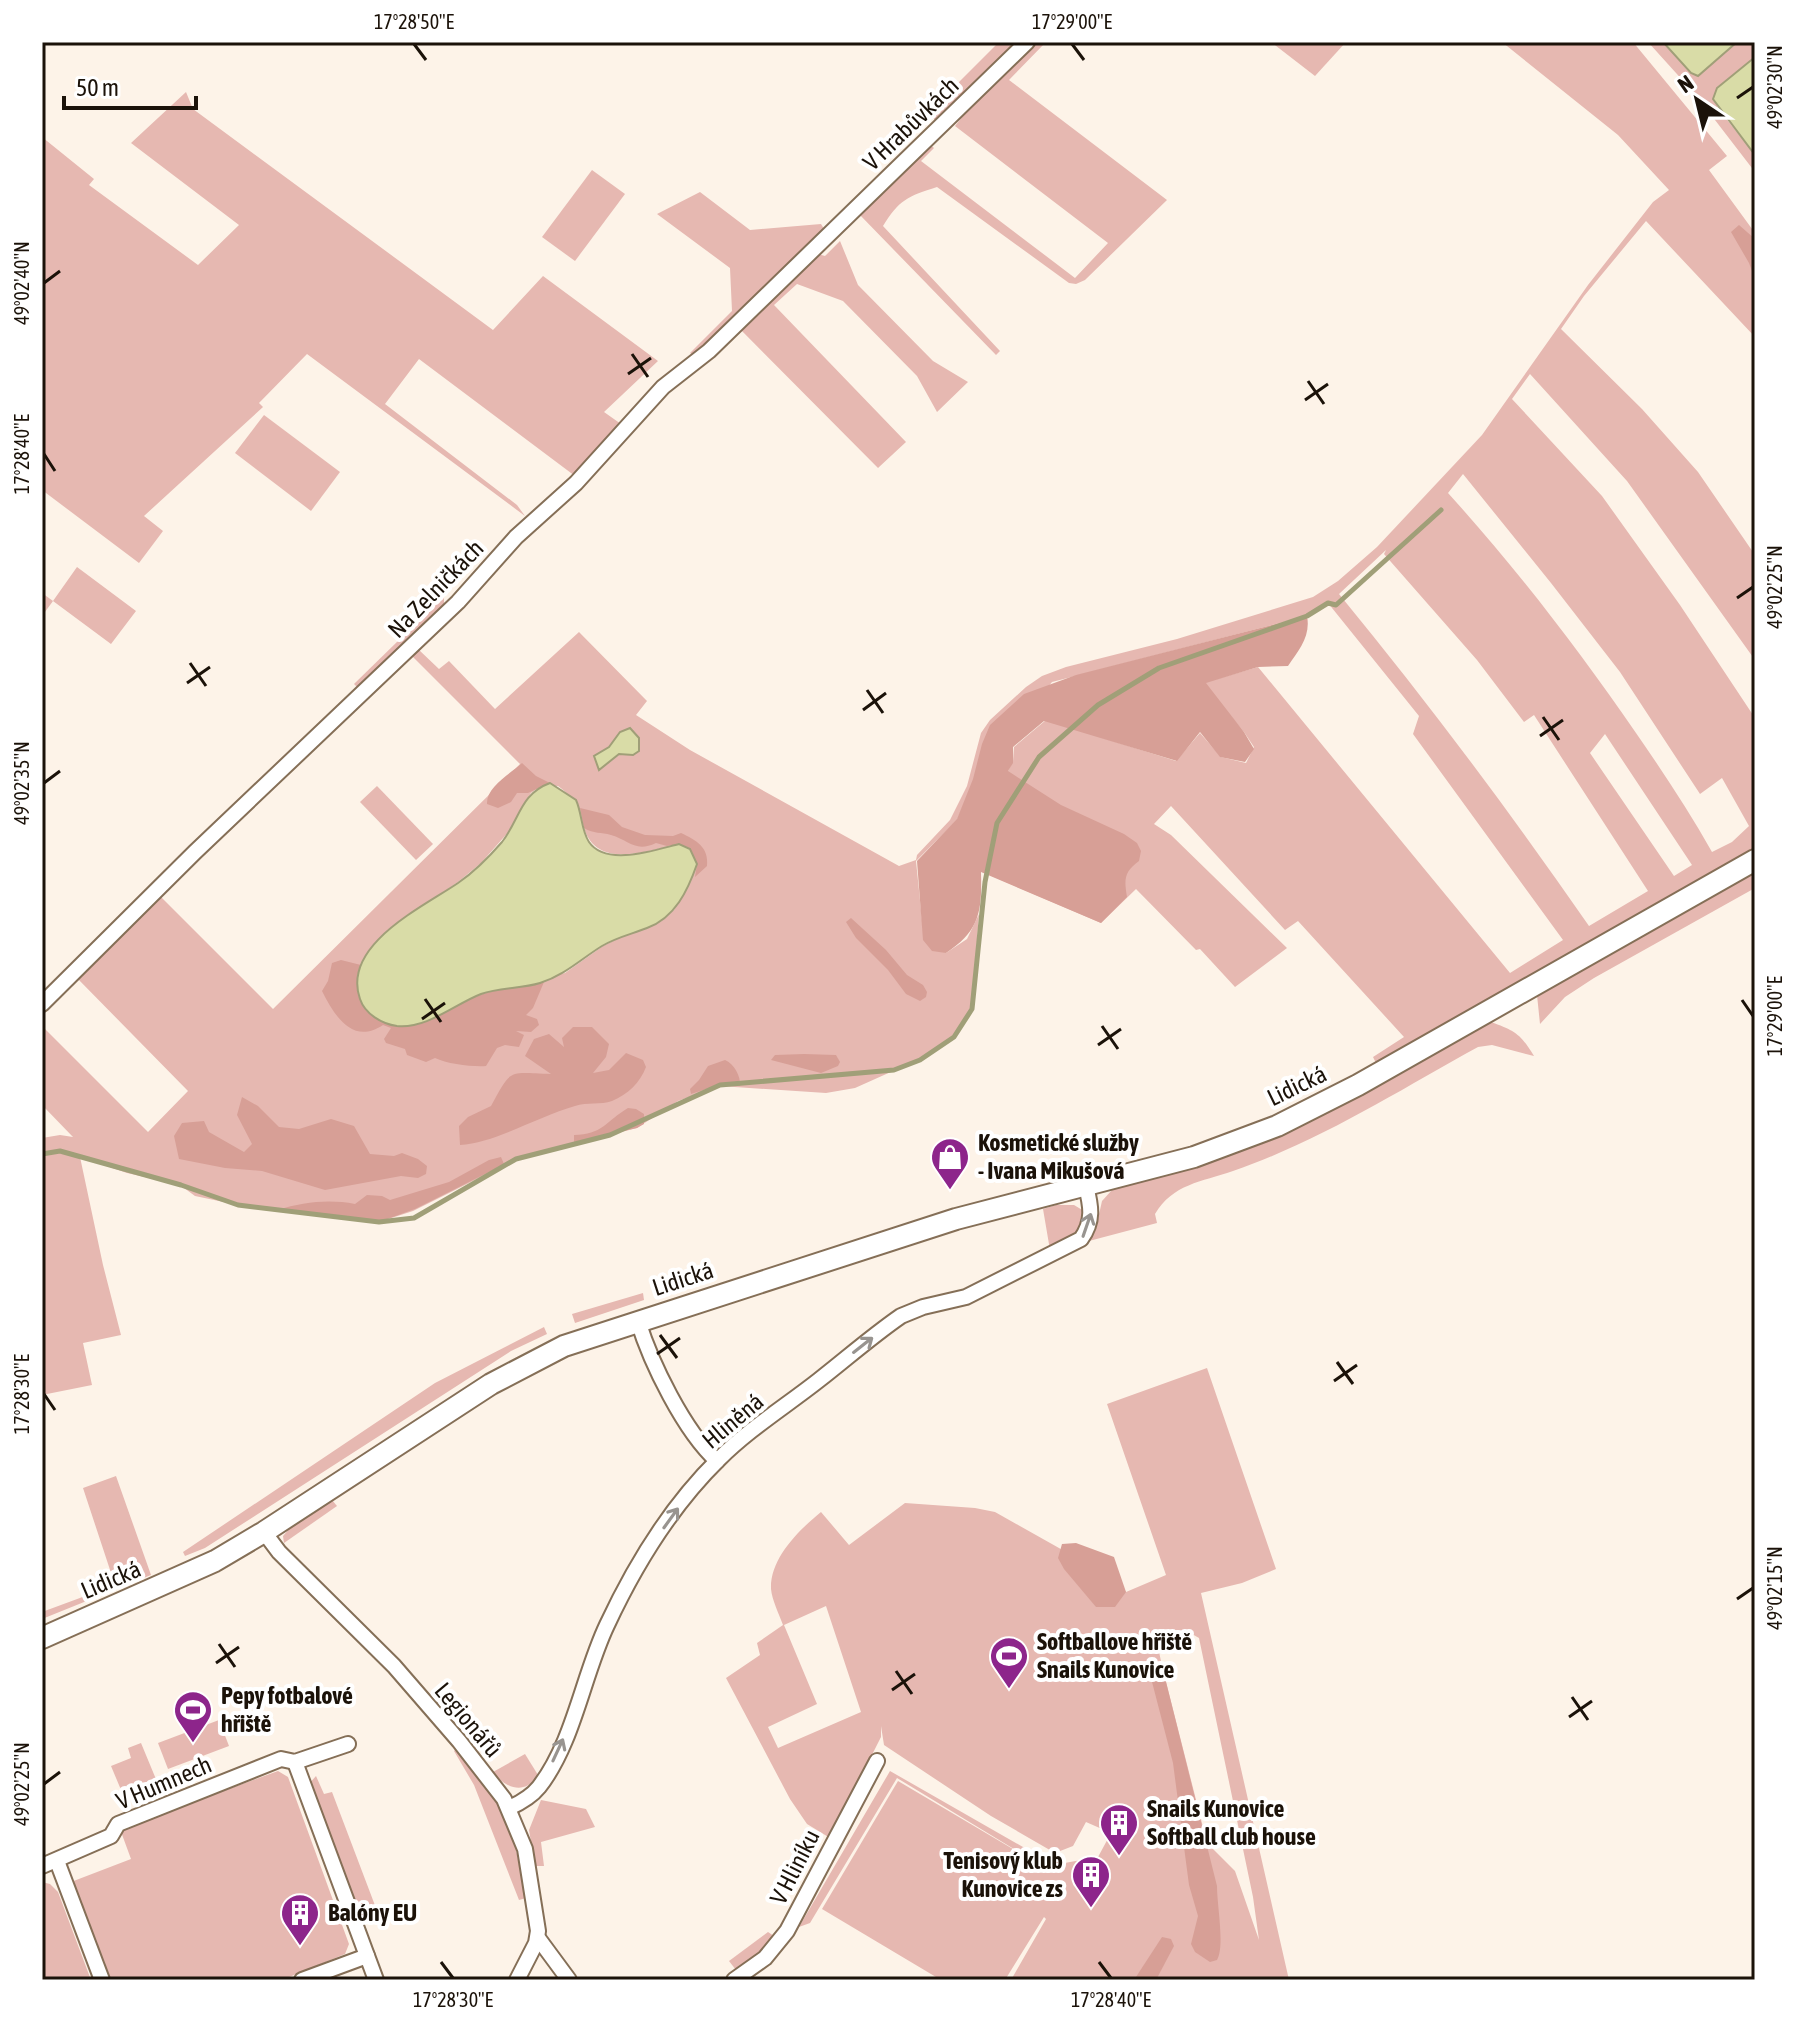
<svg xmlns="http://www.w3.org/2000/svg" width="1797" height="2022" font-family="'Asap Condensed',sans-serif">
<rect width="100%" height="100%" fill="#fdf3e8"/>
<!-- green -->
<g fill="#e6b8b1" fill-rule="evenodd">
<polygon points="999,42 1020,42 938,123 928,113"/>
<path d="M 1034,42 L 1046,42 L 1009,80 L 1167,200 L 1085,280 L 1076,284 L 1069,283 L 937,187 C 908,196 899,200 883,226 L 1000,351 L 996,355 L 859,214 L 929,144 L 934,148 L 921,161 L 1075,278 L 1108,243 L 955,126 L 978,97 Z"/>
<polygon points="1271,42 1346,42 1315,76"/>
<path d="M 1502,42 L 1633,42 L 1727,156 L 1709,170 L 1755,233 L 1755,337 L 1646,221 L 1584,296 L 1561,329 L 1642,409 L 1698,472 L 1755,555 L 1755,660 L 1627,481 L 1530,374 L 1512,399 L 1602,496 L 1680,605 L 1755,718 L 1755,850 L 1376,1063 L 1373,1057 L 1404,1037 L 1298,921 L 1285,930 L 1171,806 L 1154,824 L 1171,835 L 1287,948 L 1235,987 L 1200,949 L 1196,950 L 1136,889 L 1101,923 L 980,871 L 994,798 L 1013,761 L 1014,747 L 1046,720 L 1176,761 L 1200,733 L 1221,757 L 1246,763 L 1254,747 L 1244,732 L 1203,683 L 1258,667 L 1510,973 L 1563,940 L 1413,734 L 1419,716 L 1328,603 L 1307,616 L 1052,682 L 975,778 L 957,820 L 916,861 L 924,940 L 946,953 L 967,939 L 979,914 L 973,995 L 969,1014 L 956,1034 L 922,1058 L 855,1088 L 826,1093 L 720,1086 L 678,1101 L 637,1128 L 517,1159 L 413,1211 L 379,1222 L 238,1205 L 195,1196 L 180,1185 L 127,1173 L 80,1157 L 103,1265 L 121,1335 L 83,1343 L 92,1385 L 42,1395 L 42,1138 L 60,1135 L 73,1137 L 42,1105 L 42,1026 L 148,1132 L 188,1091 L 77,978 L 159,895 L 273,1009 L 520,764 L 410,654 L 418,649 L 439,669 L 449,661 L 495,709 L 579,632 L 647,701 L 636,715 L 690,750 L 899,866 L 916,860 L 917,855 L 950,820 L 967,786 L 981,733 L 990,720 L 1026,687 L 1042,676 L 1066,667 L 1177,639 L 1313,597 L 1338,581 L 1377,547 L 1482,435 L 1588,285 L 1653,202 L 1669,190 L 1618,135 ZM 1463,474 L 1551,583 L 1620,672 L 1700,794 L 1722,778 L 1749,826 L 1732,842 L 1712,852 C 1689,811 1663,772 1636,733 C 1578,649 1517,569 1448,493 ZM 1386,550 L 1384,554 L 1477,660 L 1524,722 L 1534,715 L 1648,891 L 1589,926 C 1510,812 1427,701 1339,594 ZM 1605,734 L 1692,865 L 1674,876 L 1590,753 ZM 558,786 C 577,800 577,806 584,828 C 597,870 647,851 679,844 L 697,864 L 674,910 L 648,928 L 631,932 L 603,946 L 565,973 L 482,994 L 424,1021 L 361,965 L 386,932 L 458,882 L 481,863 L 511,829 L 531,793 L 539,787 Z"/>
<polygon points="1648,42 1755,42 1755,64 1717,107 1755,155 1755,172 1695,94"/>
<polygon points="186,92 193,109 493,330 543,276 658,361 604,412 621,424 575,476 419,359 385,404 517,505 525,516 307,354 259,403 263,407 144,516 163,531 139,563 42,490 42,137 94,179 89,185 198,265 239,225 131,143"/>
<polygon points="592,170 625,194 575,261 542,237"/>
<polygon points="700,192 750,230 821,224 826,232 695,356 690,353 732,311 730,268 657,214"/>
<polygon points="840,241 858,285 933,361 968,382 937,412 917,376 843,301 797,284 774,305 906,442 878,468 740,329 818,254 825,256"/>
<polygon points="264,415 340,472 311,511 235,453"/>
<polygon points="77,567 136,611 111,644 53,601 42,616 42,593 53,601"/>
<polygon points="444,596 444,608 357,687 354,684"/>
<polygon points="377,786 433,844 416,860 360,802"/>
<polygon points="1755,871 1755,888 1594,978 1565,997 1540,1024 1537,995"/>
<path d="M 1491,1022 C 1515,1031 1520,1033 1534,1056 L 1492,1045 L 1478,1047 C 1398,1091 1320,1141 1233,1171 C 1201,1182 1173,1184 1155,1214 L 1157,1223 L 1089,1241 L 1096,1228 L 1102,1201 L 1112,1190 L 1188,1169 L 1275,1138 L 1336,1108 Z"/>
<path d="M 1056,1205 L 1074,1205 L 1084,1211 C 1087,1232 1065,1241 1050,1250 L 1043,1209 Z"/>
<polygon points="643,1293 644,1300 575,1323 572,1314"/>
<polygon points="544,1327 547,1334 511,1351 205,1548 185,1556 183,1552 435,1383"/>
<path d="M 1207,1368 L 1276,1569 L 1242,1583 L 1201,1593 L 1289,1980 L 1011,1980 L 1046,1919 L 1044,1917 L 1005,1980 L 941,1980 L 822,1909 L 898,1781 L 1050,1871 L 897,1778 L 810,1923 L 799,1927 L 890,1771 L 1044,1859 L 1058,1861 L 1059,1864 L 1098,1857 L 1111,1833 L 1086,1822 L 1073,1846 L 1055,1853 L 991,1816 L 884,1745 L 881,1726 L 881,1737 L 830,1838 L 807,1824 L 790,1799 L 726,1678 L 760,1655 L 757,1643 L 783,1625 C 779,1614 772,1600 771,1589 C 770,1558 799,1530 821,1512 L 849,1545 L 905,1503 L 975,1508 L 995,1512 L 1107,1575 L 1126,1592 L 1166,1575 L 1107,1404 ZM 826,1606 L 861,1712 L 778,1748 L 768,1727 L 817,1704 L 784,1625 ZM 1185,1630 L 1199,1638 L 1253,1897 L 1259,1940 L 1235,1871 L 1207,1843 L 1162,1666 L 1157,1642 L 1176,1637 Z"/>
<polygon points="116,1476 151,1575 42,1619 42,1612 115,1585 83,1488"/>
<polygon points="332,1500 337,1506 284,1543 283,1536 290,1528"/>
<polygon points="219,1720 229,1746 168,1769 158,1743"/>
<polygon points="141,1743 158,1784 124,1797 111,1766 131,1758 128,1748"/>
<polygon points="456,1749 490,1791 512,1830 526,1898 519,1900 474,1785 454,1751"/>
<path d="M 525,1754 L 538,1775 C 525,1796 505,1788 493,1772 Z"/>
<polygon points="278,1771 288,1777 349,1944 345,1954 282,1980 107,1980 71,1882 131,1859 120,1829"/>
<polygon points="316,1776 324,1794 332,1792 379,1916 360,1922 308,1785"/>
<polygon points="541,1800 586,1809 595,1827 541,1842 544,1866 535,1866 529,1830"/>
<polygon points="42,1882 50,1884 58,1892 91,1980 42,1980"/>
<polygon points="768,1932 774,1936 760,1951 736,1970 729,1961"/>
</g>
<!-- forest -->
<g fill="#d79f96">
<polygon points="1739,225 1755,239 1755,279 1749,263 1731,232"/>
<path d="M 1307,616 C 1311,636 1299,650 1288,666 L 1258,667 L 1206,683 L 1244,732 L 1254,749 L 1245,762 L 1220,757 L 1200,732 L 1177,761 L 1044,721 L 1013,747 L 1013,763 L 1008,771 L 1061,805 L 1124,834 L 1137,843 L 1141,851 L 1139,861 C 1124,872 1124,879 1127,897 L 1101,923 L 981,872 C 982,911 980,931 946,953 L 932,951 L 923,940 L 917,861 L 957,819 L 973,779 L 982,744 L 990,725 L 1024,694 L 1076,675 Z"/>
<path d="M 522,763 L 536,776 L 550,783 L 528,793 L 517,793 L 511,802 L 498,808 L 487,804 C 486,787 510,774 522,763 Z"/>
<path d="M 580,808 L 609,815 L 622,827 L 645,835 L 673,836 L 681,833 C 696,840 709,847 707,866 L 695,877 L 697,864 L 679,844 L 667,846 L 656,843 C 635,853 629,840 611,835 C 601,832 594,834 584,828 Z"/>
<polygon points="851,918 886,950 907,975 923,985 927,992 926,997 920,1001 906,994 888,970 856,938 846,922"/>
<path d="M 341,960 L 361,965 C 357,986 356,1002 373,1016 C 408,1043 450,1005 483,994 C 502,987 524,987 544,982 L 533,1008 L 526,1015 L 537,1019 L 539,1025 L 531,1032 L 516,1031 L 524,1035 L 519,1047 L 505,1045 L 497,1048 L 486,1066 C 473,1067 447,1064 435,1058 L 426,1062 L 407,1055 L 405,1049 L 386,1043 L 384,1039 L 391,1028 L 383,1025 C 353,1045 335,1017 322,991 L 328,981 L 332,963 Z"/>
<path d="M 573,1027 L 592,1027 L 609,1044 L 606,1057 L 593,1073 L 609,1070 L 626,1053 L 643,1060 L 646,1067 C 640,1083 628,1094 612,1101 C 601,1105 587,1102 575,1106 C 539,1116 495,1143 460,1145 L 459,1126 L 468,1117 L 491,1106 C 512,1067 508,1073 551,1074 L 525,1056 L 534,1039 L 549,1034 L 564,1047 L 562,1038 Z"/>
<polygon points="804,1054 836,1055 840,1062 838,1066 821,1073 771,1060 775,1055"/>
<path d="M 725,1060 C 734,1064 741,1076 740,1086 L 722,1084 L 691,1094 L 690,1089 L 699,1080 L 708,1066 Z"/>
<polygon points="242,1097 258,1106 279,1127 299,1129 331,1119 354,1126 370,1154 394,1156 402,1153 418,1159 427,1166 426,1174 418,1178 401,1176 325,1190 262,1171 225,1168 179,1159 174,1136 182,1123 204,1121 209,1132 244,1152 252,1144 237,1115"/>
<path d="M 628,1108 L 636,1109 L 644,1114 L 644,1124 L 637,1128 L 574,1142 L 574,1135 C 602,1135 606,1121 628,1108 Z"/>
<path d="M 501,1157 L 504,1164 L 497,1168 L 415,1209 L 379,1222 L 278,1210 C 303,1202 329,1199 355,1204 L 367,1195 L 382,1196 L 390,1200 L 449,1182 L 489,1160 Z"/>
<polygon points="1076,1543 1114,1557 1126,1592 1115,1607 1096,1607 1064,1569 1058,1558 1062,1544"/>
<path d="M 1162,1666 L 1217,1886 C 1217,1906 1225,1946 1217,1960 L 1210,1962 L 1195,1952 L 1191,1944 L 1198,1916 L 1189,1885 L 1173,1763 L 1151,1678 Z"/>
<polygon points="1162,1937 1171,1939 1174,1946 1156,1980 1134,1980"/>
</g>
<!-- water -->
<g fill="#d9dca7" stroke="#a09f78" stroke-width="2">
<polygon points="1663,42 1737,42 1698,76 1691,73"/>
<polygon points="1755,57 1755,155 1713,99 1717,88"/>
<polygon points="630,728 639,738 639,751 633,755 619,754 599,770 594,756 609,747 620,732"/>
<path d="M 550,783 L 576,800 C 582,813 581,830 589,842 C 606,867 655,850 679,844 L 690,849 L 697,864 C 688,890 675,918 647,928 C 632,934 617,937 602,946 C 581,959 565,975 540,983 C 521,989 500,987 481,994 C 455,1004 427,1029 397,1026 C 382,1024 365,1014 360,999 C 341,945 423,907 458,883 C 474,872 489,857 502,842 C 520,819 520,794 550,783 Z"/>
</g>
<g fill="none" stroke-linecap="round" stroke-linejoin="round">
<!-- stream -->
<polyline stroke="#a09f78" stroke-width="5" points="42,1154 60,1151 181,1185 238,1205 379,1222 414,1218 516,1159 610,1135 720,1085 894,1070 920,1060 954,1037 972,1009 985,882 997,823 1039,757 1098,705 1159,668 1307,616 1328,603 1336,605 1441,510"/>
<defs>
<g id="street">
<polyline points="42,1004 195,852 458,602 516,537 576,483 663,387 709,351 1027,42"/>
<path d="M 638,1321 C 651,1363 684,1431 717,1461"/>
<polyline points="264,1532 279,1552 394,1666 459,1741 504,1799 525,1849 538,1931 536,1943 517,1980"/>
<polyline points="295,1762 376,1980"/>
<path d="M 509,1808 C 520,1803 531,1797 539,1787 C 574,1742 583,1675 607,1625 C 635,1565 672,1505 719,1459 C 749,1429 786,1406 819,1380 C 846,1359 872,1336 901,1316 L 923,1307 L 966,1297 L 1081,1239 C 1094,1221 1091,1206 1086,1186"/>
<polyline points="57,1861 102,1980"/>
<polyline points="42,1866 111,1836 118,1824 281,1759 295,1762 348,1744"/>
<polyline points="538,1938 569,1980"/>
<polyline points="302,1980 367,1956"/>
<polyline points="734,1980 765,1958 787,1931 877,1761"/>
</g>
<polyline id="secondary" points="42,1638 215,1561 264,1532 491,1384 564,1346 956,1219 1194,1157 1277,1126 1358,1085 1755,860"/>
</defs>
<!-- street casing -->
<use href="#street" stroke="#856f57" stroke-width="18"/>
<!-- secondary casing -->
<use href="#secondary" stroke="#856f57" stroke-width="24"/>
<!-- street -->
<use href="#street" stroke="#fff" stroke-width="14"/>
<!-- secondary -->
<use href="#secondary" stroke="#fff" stroke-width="20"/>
</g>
<!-- one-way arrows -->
<defs><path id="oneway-shaft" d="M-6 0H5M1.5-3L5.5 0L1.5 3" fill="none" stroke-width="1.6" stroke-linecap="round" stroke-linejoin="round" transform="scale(2)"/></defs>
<g stroke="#989490">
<use href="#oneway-shaft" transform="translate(1087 1225) rotate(-71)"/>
<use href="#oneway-shaft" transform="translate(863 1345) rotate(-38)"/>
<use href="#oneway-shaft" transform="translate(671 1518) rotate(-54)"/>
<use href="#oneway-shaft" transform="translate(558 1750) rotate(-65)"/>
</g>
<!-- ticks -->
<path fill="none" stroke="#1b1209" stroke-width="3" d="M 414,44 L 426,60M 1072,44 L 1084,60M 1737,98 L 1753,87M 44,283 L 60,271M 632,354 L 648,377M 628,374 L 651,358M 1308,381 L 1324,404M 1305,400 L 1328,384M 44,454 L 55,471M 1737,598 L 1753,587M 190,663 L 206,686M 187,683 L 210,667M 867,690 L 883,713M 863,710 L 886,693M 1543,717 L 1559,740M 1540,736 L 1563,720M 44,783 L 60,771M 425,999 L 441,1022M 1742,1000 L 1753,1016M 422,1019 L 445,1003M 1102,1026 L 1118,1049M 1098,1045 L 1121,1029M 660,1335 L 677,1358M 657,1354 L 680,1338M 1337,1362 L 1353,1384M 1334,1381 L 1357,1365M 44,1394 L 55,1410M 1737,1599 L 1753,1588M 219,1644 L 235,1667M 216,1663 L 239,1647M 896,1671 L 912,1694M 892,1690 L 915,1674M 1572,1697 L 1588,1720M 1569,1717 L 1592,1701M 44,1784 L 60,1772M 441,1962 L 453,1978M 1099,1962 L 1111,1978"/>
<!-- icons -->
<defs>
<symbol id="shop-pin" viewBox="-11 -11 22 30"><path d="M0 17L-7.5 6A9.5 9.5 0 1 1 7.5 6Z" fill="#8d258b" stroke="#fff"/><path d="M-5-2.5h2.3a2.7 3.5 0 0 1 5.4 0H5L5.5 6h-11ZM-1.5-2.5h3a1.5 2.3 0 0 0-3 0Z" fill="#fff"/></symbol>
<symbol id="stadium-pin" viewBox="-11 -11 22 30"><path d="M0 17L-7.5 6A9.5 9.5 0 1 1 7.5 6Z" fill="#8d258b" stroke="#fff"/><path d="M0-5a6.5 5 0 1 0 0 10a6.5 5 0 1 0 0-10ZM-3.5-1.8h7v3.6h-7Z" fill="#fff"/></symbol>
<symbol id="building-pin" viewBox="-11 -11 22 30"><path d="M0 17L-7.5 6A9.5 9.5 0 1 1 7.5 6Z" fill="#8d258b" stroke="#fff"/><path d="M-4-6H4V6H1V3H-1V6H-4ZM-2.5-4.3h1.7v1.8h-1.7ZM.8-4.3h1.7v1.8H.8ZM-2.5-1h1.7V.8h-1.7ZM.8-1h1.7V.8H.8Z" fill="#fff"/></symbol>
</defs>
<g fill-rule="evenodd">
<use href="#shop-pin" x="928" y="1135" width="44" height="60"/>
<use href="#stadium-pin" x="987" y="1634" width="44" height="60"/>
<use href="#stadium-pin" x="171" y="1688" width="44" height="60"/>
<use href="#building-pin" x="1097" y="1801" width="44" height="60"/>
<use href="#building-pin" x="1069" y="1853" width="44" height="60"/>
<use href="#building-pin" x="278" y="1891" width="44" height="60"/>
</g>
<g text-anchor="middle" stroke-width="8" stroke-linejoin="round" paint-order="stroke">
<!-- street labels -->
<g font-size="24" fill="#1b1209" stroke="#fff">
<text transform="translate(911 124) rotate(-44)" y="8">V Hrabůvkách</text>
<text transform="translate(436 589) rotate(-46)" y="8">Na Zelničkách</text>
<text transform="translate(1297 1086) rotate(-26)" y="8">Lidická</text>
<text transform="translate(683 1279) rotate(-18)" y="8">Lidická</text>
<text transform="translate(733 1421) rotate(-40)" y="8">Hliněná</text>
<text transform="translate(111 1580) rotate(-23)" y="8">Lidická</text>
<text transform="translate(468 1720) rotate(50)" y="8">Legionářů</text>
<text transform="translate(164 1783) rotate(-23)" y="8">V Humnech</text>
<text transform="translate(795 1867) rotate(-63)" y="8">V Hliníku</text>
</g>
<!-- poi labels -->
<g font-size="24" font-weight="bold" fill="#1b1209" stroke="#fff" text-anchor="start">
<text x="978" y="1151">Kosmetické služby<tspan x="978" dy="28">- Ivana Mikušová</tspan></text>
<text x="1037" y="1650">Softballove hřiště<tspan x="1037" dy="28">Snails Kunovice</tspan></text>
<text x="221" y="1704">Pepy fotbalové<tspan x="221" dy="28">hřiště</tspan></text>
<text x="1147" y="1817">Snails Kunovice<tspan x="1147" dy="28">Softball club house</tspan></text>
<text x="1063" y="1869" text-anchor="end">Tenisový klub<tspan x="1063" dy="28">Kunovice zs</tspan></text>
<text x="328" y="1921">Balóny EU</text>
</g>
</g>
<!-- border -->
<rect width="1797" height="2022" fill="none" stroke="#ffffff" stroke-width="88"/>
<!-- north arrow -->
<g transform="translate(1697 100) rotate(325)" stroke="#ffffff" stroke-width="6" paint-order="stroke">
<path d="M0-6L14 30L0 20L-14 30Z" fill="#1b1209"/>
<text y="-12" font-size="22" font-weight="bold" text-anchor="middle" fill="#1b1209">N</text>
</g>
<!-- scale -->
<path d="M64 96v12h132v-12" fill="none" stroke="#1b1209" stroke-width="4"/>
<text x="76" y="96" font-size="24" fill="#1b1209" stroke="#ffffff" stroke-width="6" paint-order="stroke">50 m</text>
<rect x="44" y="44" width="1709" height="1934" fill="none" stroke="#1b1209" stroke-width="3"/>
<g font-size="20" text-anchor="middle" fill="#1b1209">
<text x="414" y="29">17°28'50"E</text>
<text x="1072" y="29">17°29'00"E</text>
<text transform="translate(1775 87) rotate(-90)" y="7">49°02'30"N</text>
<text transform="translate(22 283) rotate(-90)" y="7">49°02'40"N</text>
<text transform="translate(22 454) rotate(-90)" y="7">17°28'40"E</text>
<text transform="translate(1775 587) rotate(-90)" y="7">49°02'25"N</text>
<text transform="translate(22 783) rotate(-90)" y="7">49°02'35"N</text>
<text transform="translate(1775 1016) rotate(-90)" y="7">17°29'00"E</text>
<text transform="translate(22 1394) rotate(-90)" y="7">17°28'30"E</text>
<text transform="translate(1775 1588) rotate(-90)" y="7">49°02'15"N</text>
<text transform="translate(22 1784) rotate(-90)" y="7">49°02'25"N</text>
<text x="453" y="2007">17°28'30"E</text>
<text x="1111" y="2007">17°28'40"E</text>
</g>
</svg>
